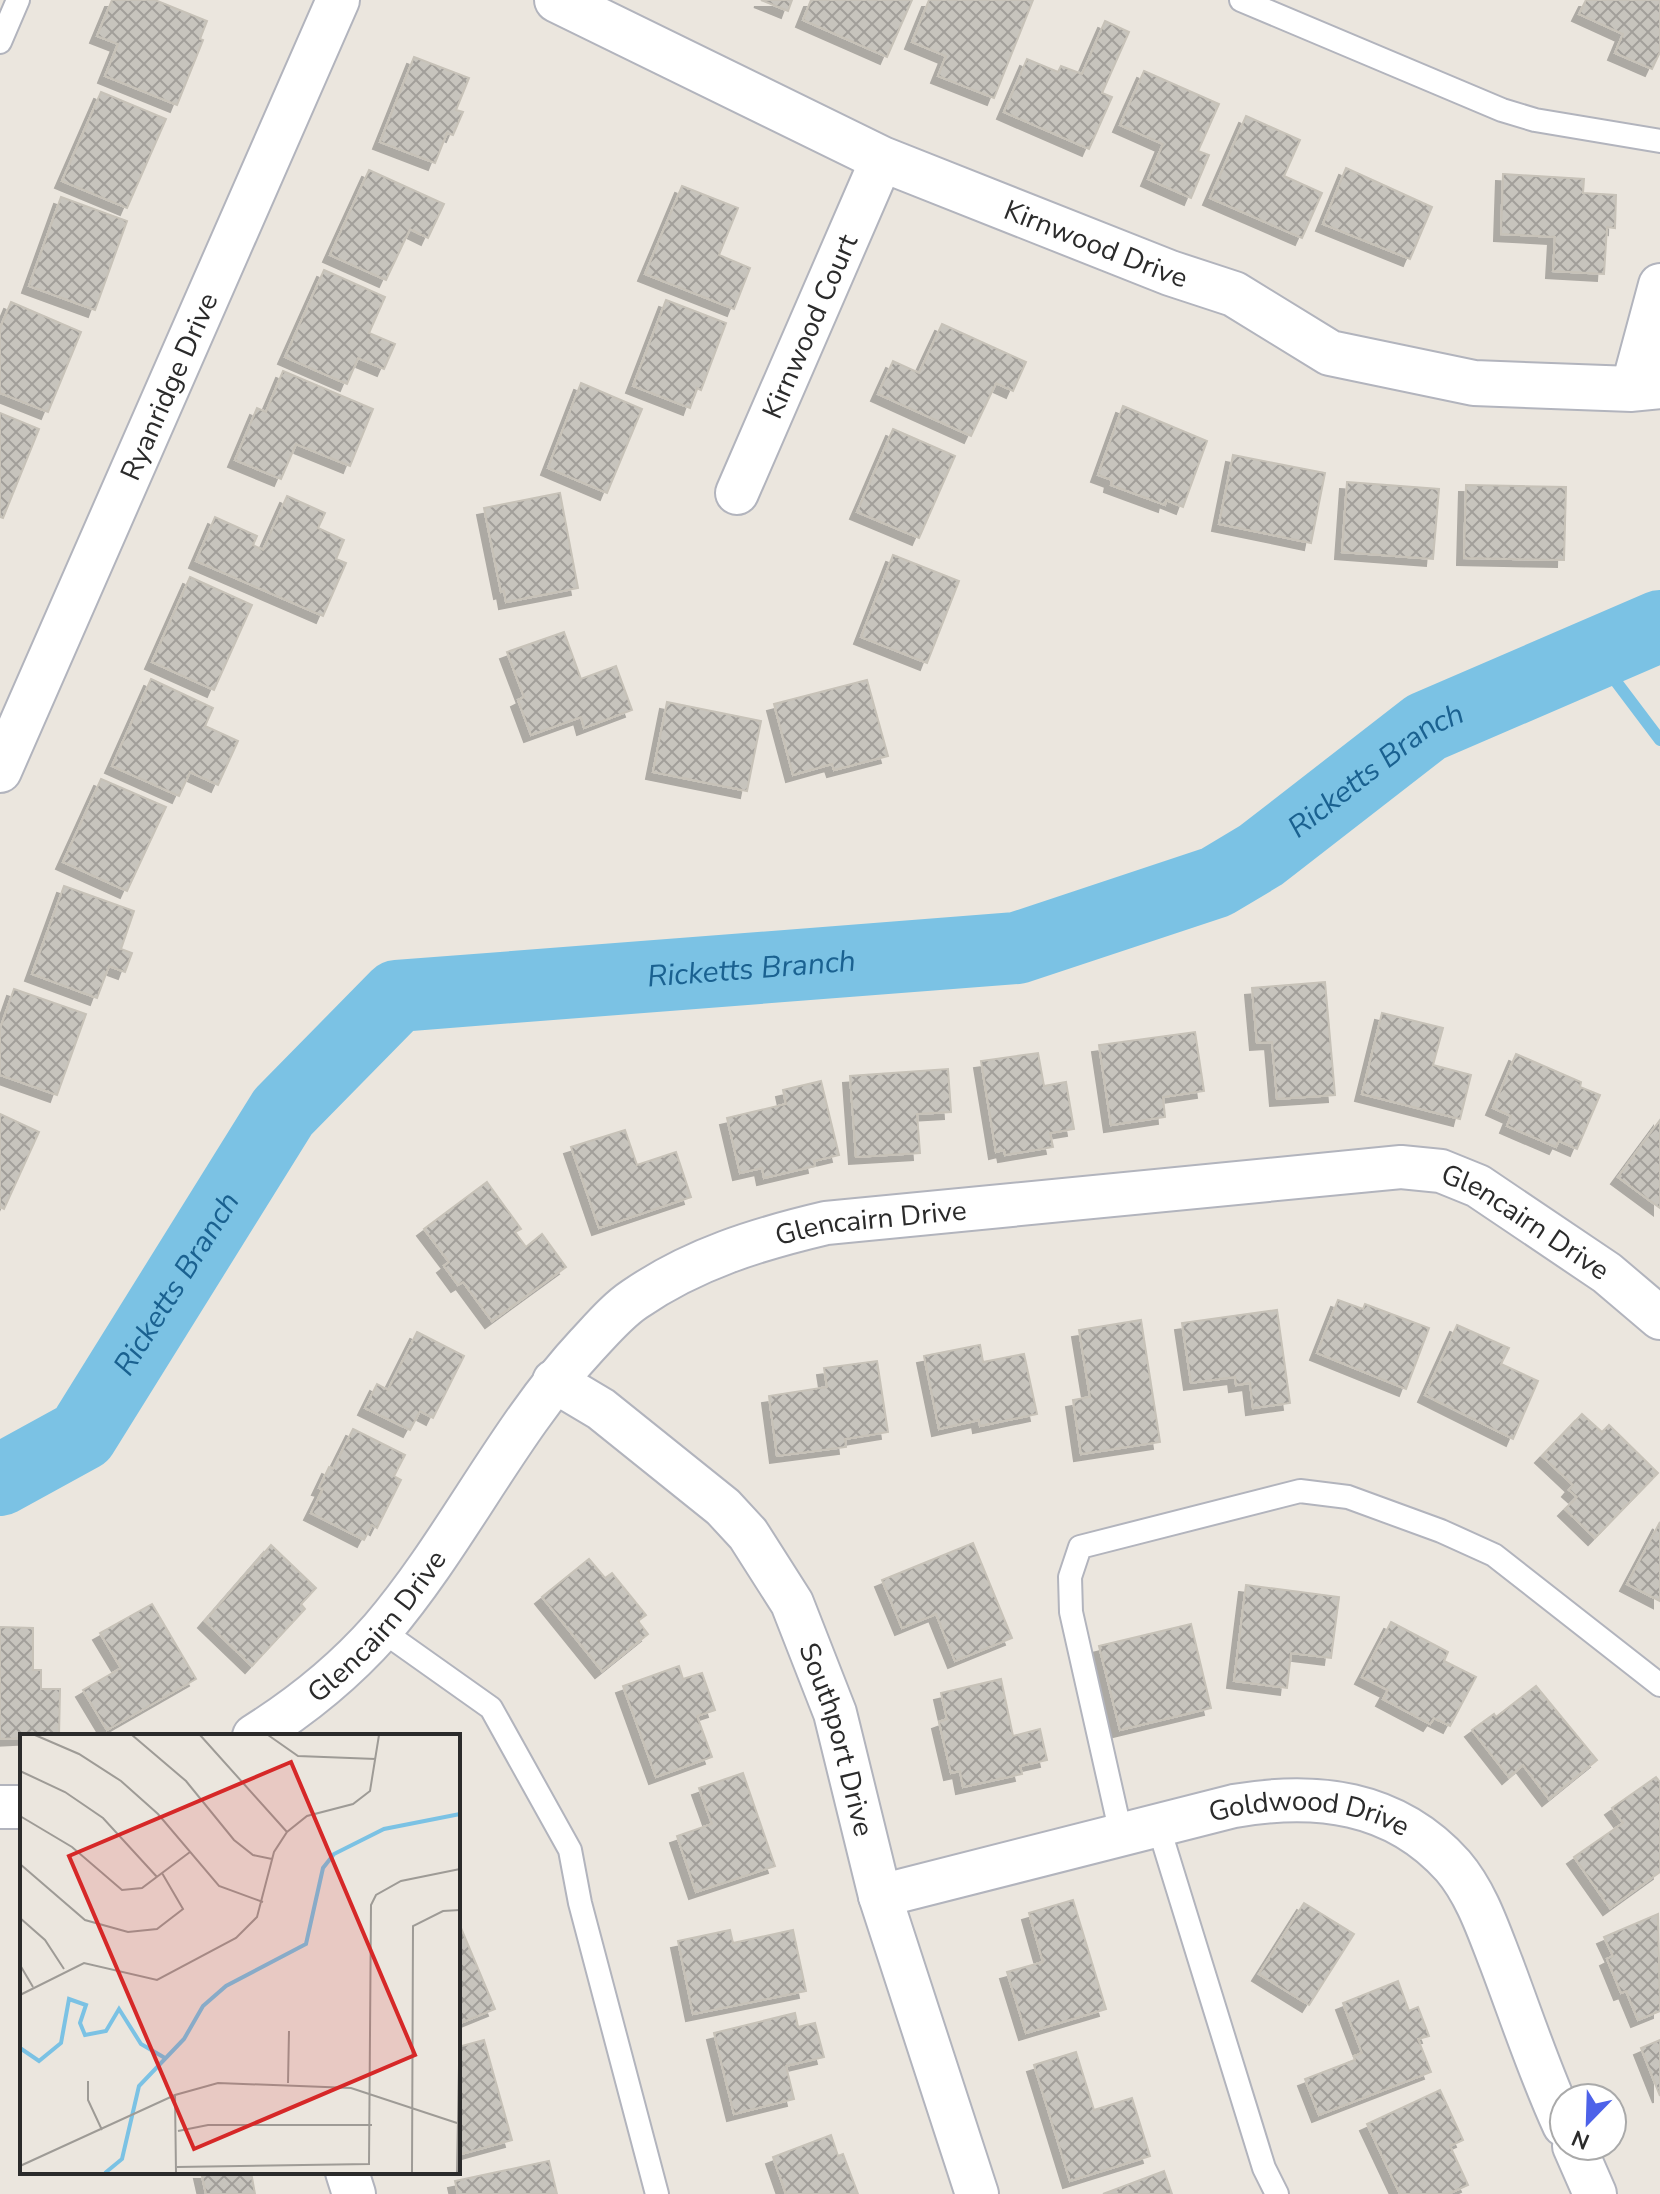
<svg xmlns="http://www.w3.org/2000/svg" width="1660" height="2194" font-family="'Nunito Sans',sans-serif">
<defs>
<pattern id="building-cross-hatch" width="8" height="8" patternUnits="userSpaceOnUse" patternTransform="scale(2)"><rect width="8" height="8" fill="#c7c4bd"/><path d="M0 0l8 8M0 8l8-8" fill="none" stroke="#a29f9a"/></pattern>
<filter id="shadow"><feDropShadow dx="-7" dy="7" stdDeviation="0" flood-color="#0004"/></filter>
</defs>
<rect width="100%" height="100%" fill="#ebe6de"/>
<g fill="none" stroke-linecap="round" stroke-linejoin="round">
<!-- stream -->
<polyline stroke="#7bc2e4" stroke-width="12" points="1596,655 1660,740"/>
<!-- river -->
<path stroke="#7bc2e4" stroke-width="72" id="s1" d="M 0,1480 L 82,1435 L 283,1112 L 397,996 L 1017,948 L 1216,882 L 1261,855 L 1426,727 L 1660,626"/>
</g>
<!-- building -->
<g fill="url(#building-cross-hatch)" stroke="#c7c2b8" stroke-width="2" filter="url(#shadow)">
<polygon points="112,0 155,0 207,21 200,39 203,40 177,105 105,76 118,44 97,36"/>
<polygon points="761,0 792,0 788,11"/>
<polygon points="811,0 912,0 887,57 803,20"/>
<polygon points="929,0 1033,0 994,98 938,76 946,56 912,42"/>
<polygon points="1586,0 1660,0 1660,52 1652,69 1615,53 1623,34 1579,14"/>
<polygon points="1105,21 1129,32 1102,93 1112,97 1089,149 1004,112 1027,59 1058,72 1061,66 1082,74"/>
<polygon points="414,57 469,78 456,110 463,112 453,135 447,133 435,163 380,142"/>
<polygon points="1144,71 1219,104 1198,151 1209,155 1191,198 1148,179 1163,144 1120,125"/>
<polygon points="101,92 166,119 127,208 62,181"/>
<polygon points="1246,116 1300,140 1284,176 1322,193 1302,238 1210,198"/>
<polygon points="1346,168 1432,207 1410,259 1323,224"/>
<polygon points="369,170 444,204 428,238 410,229 386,280 330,255"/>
<polygon points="1503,174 1584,179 1583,193 1616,195 1615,228 1607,227 1604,274 1553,271 1555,237 1501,234"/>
<polygon points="682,186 738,208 719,255 750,268 734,309 645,274"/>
<polygon points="61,197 127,221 95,310 29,286"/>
<polygon points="324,270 385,297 369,333 395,344 384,369 358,358 347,384 285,357"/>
<polygon points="666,300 726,323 701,390 697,388 690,408 633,386"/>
<polygon points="11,302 81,332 48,412 0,393 0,328"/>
<polygon points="942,324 1026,362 1013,391 996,383 971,436 878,394 893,361 919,373"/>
<polygon points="283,371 373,409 350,466 296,444 281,479 235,460 257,408 266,412"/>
<polygon points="581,383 642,409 607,493 548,468"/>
<polygon points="1123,406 1207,441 1183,507 1166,500 1165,505 1111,485 1112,480 1098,475"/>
<polygon points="0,413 39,429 3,518 0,517"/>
<polygon points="893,429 955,456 919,538 857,512"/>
<polygon points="1233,455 1325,473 1311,543 1219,524"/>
<polygon points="1347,482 1439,489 1433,559 1342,552"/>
<polygon points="1466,485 1566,487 1564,560 1464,558"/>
<polygon points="560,493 578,588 506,602 504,591 501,592 484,508"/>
<polygon points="287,496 325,513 318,528 344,540 336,559 346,563 323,616 196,561 215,517 257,536 253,545 263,550"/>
<polygon points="893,555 959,581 927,663 861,637"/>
<polygon points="190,577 252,605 214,690 152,662"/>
<polygon points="564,632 581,679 616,666 632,710 584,728 581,717 531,735 518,700 524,697 507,652"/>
<polygon points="151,679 213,708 205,726 238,741 218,785 190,772 179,796 112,766"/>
<polygon points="867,680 888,756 834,770 832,764 793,775 774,704"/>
<polygon points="667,702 761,721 747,791 653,772"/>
<polygon points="101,779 166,807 127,891 63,862"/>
<polygon points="64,886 134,911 121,949 132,953 125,972 109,966 97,998 32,974"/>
<polygon points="1325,982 1335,1095 1277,1099 1272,1042 1257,1043 1252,988"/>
<polygon points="14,989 86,1014 57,1095 0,1075 0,1029"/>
<polygon points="1382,1013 1443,1028 1433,1065 1471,1075 1460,1119 1362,1094"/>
<polygon points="1195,1032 1204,1091 1163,1097 1165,1117 1111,1125 1099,1045"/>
<polygon points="1038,1053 1044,1086 1066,1082 1074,1129 1050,1133 1053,1147 1005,1155 1004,1150 996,1152 981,1061"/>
<polygon points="1516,1054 1581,1082 1580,1087 1600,1095 1577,1149 1559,1141 1556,1147 1507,1126 1511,1116 1493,1108"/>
<polygon points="948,1069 951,1112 917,1114 920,1153 856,1157 850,1076"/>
<polygon points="821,1081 839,1155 814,1161 815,1166 764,1178 762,1168 740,1173 727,1118 786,1104 783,1090"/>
<polygon points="0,1114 39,1132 4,1209 0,1207"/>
<polygon points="1660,1120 1660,1208 1618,1177"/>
<polygon points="625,1130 637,1165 676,1152 691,1197 599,1228 571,1147"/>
<polygon points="487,1182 521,1229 515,1232 526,1247 542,1234 566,1267 492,1321 463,1282 458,1285 444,1266 449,1262 424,1229"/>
<polygon points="1338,1300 1363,1309 1365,1304 1429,1328 1406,1389 1317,1353"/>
<polygon points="1277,1310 1290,1403 1253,1408 1250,1383 1236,1385 1235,1377 1191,1383 1182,1323"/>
<polygon points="1141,1320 1160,1442 1081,1454 1073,1400 1090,1397 1079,1330"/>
<polygon points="1457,1325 1509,1348 1501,1364 1538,1381 1513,1439 1425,1395"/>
<polygon points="417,1332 464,1356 433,1418 420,1411 410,1430 365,1408 377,1384 388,1390"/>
<polygon points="980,1345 983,1362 1024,1354 1037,1414 980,1426 979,1420 939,1429 924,1356"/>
<polygon points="877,1361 888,1432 845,1439 846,1447 777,1456 769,1396 827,1387 824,1368"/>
<polygon points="1582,1414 1602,1432 1609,1425 1658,1473 1595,1538 1565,1509 1577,1497 1569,1490 1573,1485 1542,1456"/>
<polygon points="353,1429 405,1455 394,1476 401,1480 377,1528 372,1525 364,1540 311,1513 323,1489 319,1488 329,1467 333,1469"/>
<polygon points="1660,1522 1660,1601 1627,1584"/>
<polygon points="973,1543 1012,1638 955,1661 936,1614 902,1628 882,1580"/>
<polygon points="271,1545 316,1588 301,1604 305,1609 252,1666 205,1621"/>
<polygon points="589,1559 605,1578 612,1573 646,1615 638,1621 648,1634 602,1671 542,1597"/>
<polygon points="1246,1585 1339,1597 1331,1658 1291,1653 1287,1688 1234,1681"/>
<polygon points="152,1604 196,1679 107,1730 83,1690 121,1668 100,1633"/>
<polygon points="1391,1622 1448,1652 1444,1661 1476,1677 1450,1726 1434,1718 1430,1724 1383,1699 1388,1690 1362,1677"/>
<polygon points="1191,1624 1211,1708 1120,1730 1099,1646"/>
<polygon points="0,1627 33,1628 33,1670 41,1670 41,1689 60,1689 59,1736 0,1739"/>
<polygon points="679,1666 683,1679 702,1673 715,1710 697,1716 712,1757 656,1777 623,1686"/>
<polygon points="1001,1679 1013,1736 1040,1729 1047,1760 1020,1766 1022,1774 963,1787 960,1771 951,1773 939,1722 947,1719 941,1693"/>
<polygon points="1536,1686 1597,1760 1549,1799 1523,1765 1509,1777 1472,1730 1494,1714 1496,1717"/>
<polygon points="743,1773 775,1866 696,1892 677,1836 712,1824 699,1788"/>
<polygon points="1656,1777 1660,1782 1660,1872 1610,1908 1574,1857 1623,1823 1612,1808"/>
<polygon points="1073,1900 1106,2009 1026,2033 1007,1972 1043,1962 1029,1913"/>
<polygon points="1304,1903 1354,1934 1309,2005 1259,1974"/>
<polygon points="1658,1914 1660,2011 1638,2020 1626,1991 1621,1993 1607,1959 1613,1956 1604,1937"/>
<polygon points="458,1921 495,2009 458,2024"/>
<polygon points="730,1930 733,1943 793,1930 806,1991 693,2014 678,1941"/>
<polygon points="1398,1981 1409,2011 1418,2007 1429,2036 1418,2039 1431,2072 1319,2115 1305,2079 1355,2060 1354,2056 1362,2053 1343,2003"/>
<polygon points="795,2013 798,2027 815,2023 824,2057 786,2066 794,2099 734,2114 714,2033"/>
<polygon points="484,2040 512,2140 458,2155 458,2047"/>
<polygon points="1660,2040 1660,2096 1641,2048"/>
<polygon points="1076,2052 1094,2110 1132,2098 1150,2156 1070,2181 1034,2065"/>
<polygon points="1440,2090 1463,2140 1450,2146 1468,2185 1448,2194 1400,2194 1367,2124"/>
<polygon points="831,2135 838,2156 843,2154 858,2194 786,2194 773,2157"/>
<polygon points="549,2161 557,2194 458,2194 455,2181"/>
<polygon points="1164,2171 1172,2194 1103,2194"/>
<polygon points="201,2172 251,2172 255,2194 206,2194"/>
</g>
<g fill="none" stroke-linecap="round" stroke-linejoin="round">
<defs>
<g id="lane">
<polyline points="1241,0 1502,110 1535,120 1660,141"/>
<polyline points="0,42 18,0"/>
<polyline points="381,1630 491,1708 570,1850 580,1903 657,2194"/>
<polyline points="1158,1825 1264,2168 1277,2194"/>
<polyline points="1121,1834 1071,1612 1070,1577 1080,1547 1300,1491 1348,1497 1441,1531 1494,1555 1660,1685"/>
</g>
<g id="street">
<polyline points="1632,389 1660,285"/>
<path id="s2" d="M 737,493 L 882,159"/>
<path id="s3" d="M 0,771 L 338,0"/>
<path id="s4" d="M 554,1381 L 601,1409 L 723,1507 L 748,1534 L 792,1603 L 835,1713 L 880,1896 L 977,2194"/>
<path id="s5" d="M 254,1736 C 302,1706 343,1673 381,1630 C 457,1541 507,1431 587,1345 C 602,1329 617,1311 635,1299 C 693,1259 758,1239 826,1223 L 1401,1167 L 1441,1171 L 1478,1186 L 1607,1273 L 1660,1318"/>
<polyline points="0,1807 22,1807"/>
<path id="s6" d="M 880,1896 L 1234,1806 C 1315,1792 1394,1800 1453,1866 C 1477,1894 1489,1932 1502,1965 C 1522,2018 1540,2073 1564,2125"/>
<polyline points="1574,2146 1595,2194"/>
<polyline points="347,2172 354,2194"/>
</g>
<g id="secondary">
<path id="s7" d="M 557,0 L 882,159 L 1170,273 L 1234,294 L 1330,353 L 1474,383 L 1632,389 L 1660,386"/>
</g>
</defs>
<!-- lane casing -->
<use href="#lane" stroke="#b2b4bd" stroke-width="26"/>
<!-- street casing -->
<use href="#street" stroke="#b2b4bd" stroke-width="46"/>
<!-- secondary casing -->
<use href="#secondary" stroke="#b2b4bd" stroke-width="48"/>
<!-- lane -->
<use href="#lane" stroke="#fff" stroke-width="22"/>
<!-- street -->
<use href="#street" stroke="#fff" stroke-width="42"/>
<!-- secondary -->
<use href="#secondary" stroke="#fff" stroke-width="44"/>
</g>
<g text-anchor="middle" stroke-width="8" stroke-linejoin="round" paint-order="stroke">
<!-- street labels -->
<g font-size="28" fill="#2b2b2b" stroke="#fff">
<text dy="10" stroke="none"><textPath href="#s7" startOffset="592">Kirnwood Drive</textPath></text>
<text dy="10" stroke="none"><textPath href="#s2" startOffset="182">Kirnwood Court</textPath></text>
<text dy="10" stroke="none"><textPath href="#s3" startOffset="420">Ryanridge Drive</textPath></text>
<text dy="10" stroke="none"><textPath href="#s5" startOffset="836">Glencairn Drive</textPath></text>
<text dy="10" stroke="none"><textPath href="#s5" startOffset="1508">Glencairn Drive</textPath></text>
<text dy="10" stroke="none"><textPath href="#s5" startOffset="166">Glencairn Drive</textPath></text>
<text dy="10" stroke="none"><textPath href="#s4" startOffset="474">Southport Drive</textPath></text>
<text dy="10" stroke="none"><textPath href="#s6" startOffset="442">Goldwood Drive</textPath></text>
</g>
<!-- water labels -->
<g font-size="30" font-style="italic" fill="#1a6190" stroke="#fff">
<text dy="10" stroke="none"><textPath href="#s1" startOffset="1664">Ricketts Branch</textPath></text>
<text dy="10" stroke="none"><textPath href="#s1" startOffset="992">Ricketts Branch</textPath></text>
<text dy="10" stroke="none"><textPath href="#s1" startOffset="272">Ricketts Branch</textPath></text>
</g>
</g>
<!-- overview -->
<g transform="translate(20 1734)">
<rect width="440" height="440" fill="#ebe6de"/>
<path fill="none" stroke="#7bc2e4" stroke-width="4" d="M 0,314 L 19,327 L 41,309 L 49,265 L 66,271 L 60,289 L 65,301 L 86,297 L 99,275 L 121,310 L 145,324M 85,439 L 102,425 L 119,352 L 164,305 L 183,272 L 206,252 L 286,210 L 303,134 L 314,120 L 364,95 L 440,80"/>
<path fill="none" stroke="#9e9b96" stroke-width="2" d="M 15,1 L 59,20 L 101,47 L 138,80 L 199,152 L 243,168M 112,1 L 166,47 L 214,106 L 233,121 L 252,125M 180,1 L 267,98M 248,1 L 278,22 L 356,25M 0,37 L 45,58 L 83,84 L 137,143M 0,82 L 52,113 L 102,156 L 122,154 L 170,118M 0,130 L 65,186 L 108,198 L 137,195 L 163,175 L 142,139M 0,184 L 25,206 L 44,235M 0,231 L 13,253M 0,261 L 64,229 L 137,246 L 216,204 L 237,183 L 254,118 L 267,98 L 287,82 L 333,70 L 350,57 L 359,1M 68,347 L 68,366 L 82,396M 268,349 L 269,297M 155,361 L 156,439M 158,397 L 188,391 L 352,391M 0,432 L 155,361 L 198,349 L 331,354 L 440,390M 157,433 L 349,430 L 351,171 L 356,161 L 381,147 L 440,135M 392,439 L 393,192 L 423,177 L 440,176M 437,439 L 440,277"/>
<path fill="#d62828" fill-opacity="0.15" stroke="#d62828" stroke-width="4" d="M 271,28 L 395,321 L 174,415 L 49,122 Z"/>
<rect width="440" height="440" fill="none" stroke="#2b2b2b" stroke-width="4"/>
</g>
<!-- north arrow -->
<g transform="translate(1588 2122) rotate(203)"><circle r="38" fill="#ffffff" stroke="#aaaaaa" stroke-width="2"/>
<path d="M0-6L14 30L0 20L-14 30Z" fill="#4d62e9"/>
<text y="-12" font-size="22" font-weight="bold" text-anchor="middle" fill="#2b2b2b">N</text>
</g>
</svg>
